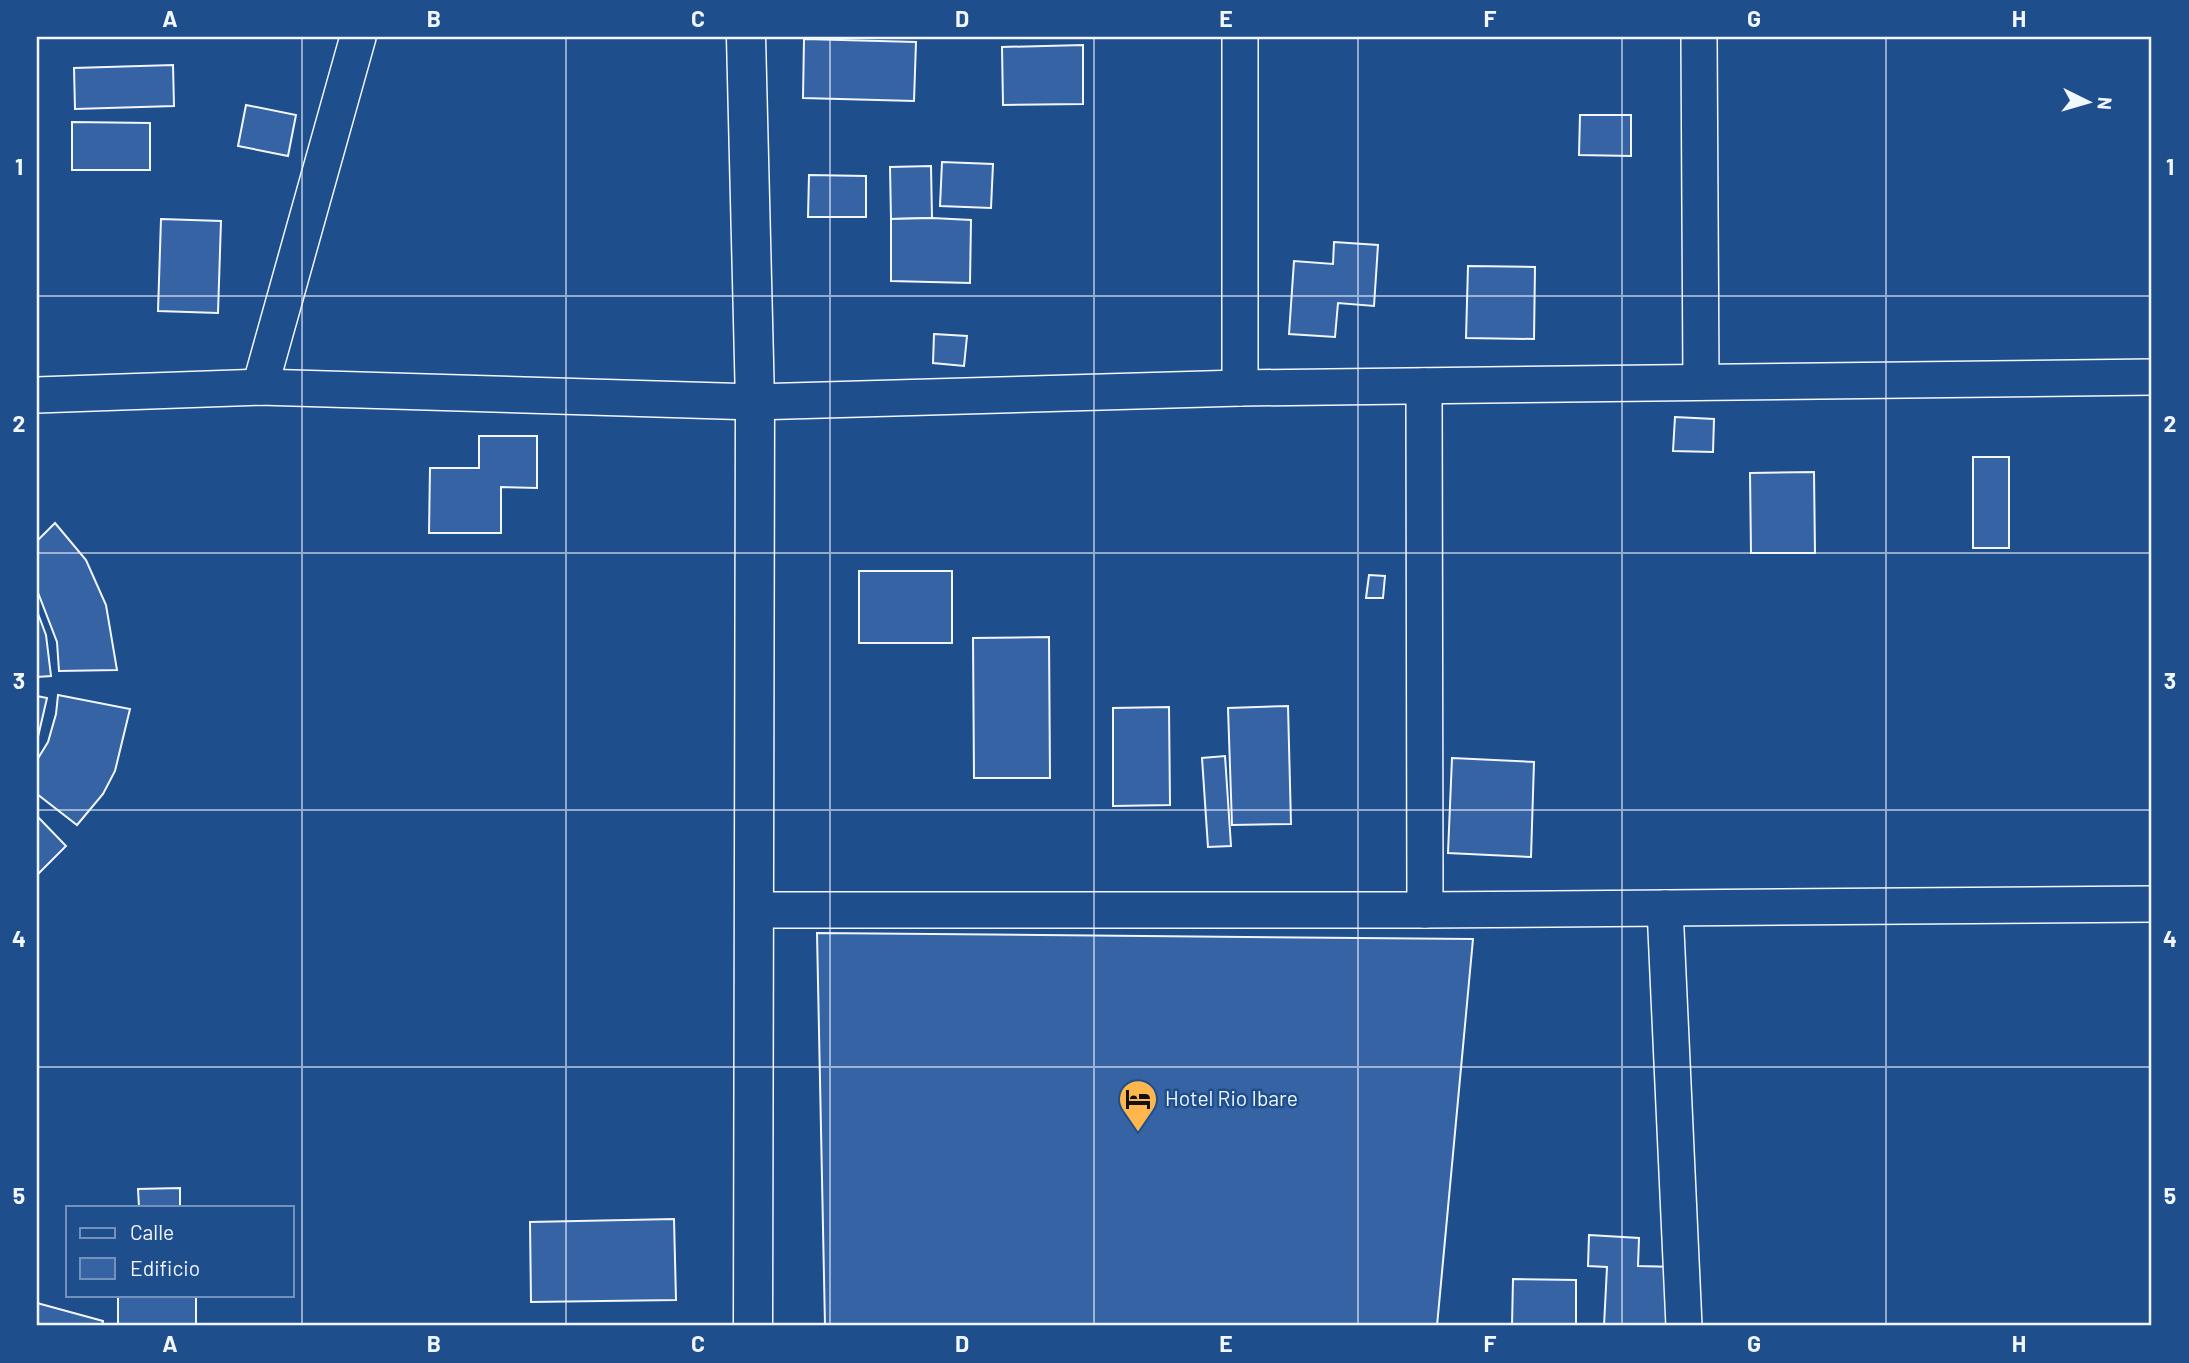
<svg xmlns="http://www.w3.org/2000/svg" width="2189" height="1363" font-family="Barlow,sans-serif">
<rect width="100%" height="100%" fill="#1f4e8c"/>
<!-- building -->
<g fill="#3563a3" stroke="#f2f6ff" stroke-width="2">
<polygon points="804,39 916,42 914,101 803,98"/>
<polygon points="1083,45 1083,104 1003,105 1002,47"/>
<polygon points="173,65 174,106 75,109 74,68"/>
<polygon points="246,105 296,115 288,156 238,146"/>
<polygon points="1580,115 1631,115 1631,156 1579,155"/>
<polygon points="72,122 150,123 150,170 72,170"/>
<polygon points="942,162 993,164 991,208 940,206"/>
<polygon points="931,166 932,218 891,219 890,167"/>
<polygon points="809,175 866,176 866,217 808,217"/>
<polygon points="932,218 971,220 970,283 891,281 891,219"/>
<polygon points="161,219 221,221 218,313 158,311"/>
<polygon points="1334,242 1378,245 1374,306 1338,303 1335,337 1289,334 1294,261 1333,264"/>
<polygon points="1468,266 1535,267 1534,339 1466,338"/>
<polygon points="934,334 967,336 964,366 933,363"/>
<polygon points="1675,417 1714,419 1713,452 1673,451"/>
<polygon points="479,436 537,436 537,488 501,487 501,533 429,533 430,468 479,468"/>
<rect x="1973" y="457" width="36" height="91"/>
<polygon points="1814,472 1815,553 1751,553 1750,473"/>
<polygon points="55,523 86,560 106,605 117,670 59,671 57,642 37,590 37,541"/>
<rect x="859" y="571" width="93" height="72"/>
<polygon points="1369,575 1385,576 1383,598 1366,598"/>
<polygon points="37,611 46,635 51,676 37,677"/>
<polygon points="1049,637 1050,778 974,778 973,638"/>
<polygon points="58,695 130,709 115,771 103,794 77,825 37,794 37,760 48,742 56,714"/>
<polygon points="37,696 47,698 37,741"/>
<polygon points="1288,706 1291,824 1232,825 1228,708"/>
<polygon points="1169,707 1170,805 1113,806 1113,708"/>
<polygon points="1225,756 1231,846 1208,847 1202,758"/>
<polygon points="1452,758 1534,762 1531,857 1448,853"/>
<polygon points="37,816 66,846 37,875"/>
<polygon points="817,933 1473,939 1437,1326 825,1326"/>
<polygon points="180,1188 180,1207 139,1207 138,1189"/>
<polygon points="674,1219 676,1300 531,1302 530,1222"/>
<polygon points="1589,1235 1639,1238 1638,1266 1678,1267 1675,1326 1604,1326 1607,1267 1588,1266"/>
<polygon points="1513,1279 1576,1280 1576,1326 1512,1326"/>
<rect x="118" y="1295" width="78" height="31"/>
<polygon points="37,1303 103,1321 102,1326 37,1326"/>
</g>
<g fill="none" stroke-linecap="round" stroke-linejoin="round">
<defs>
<g id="street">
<polyline points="1240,37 1240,388"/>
<polyline points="1699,37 1701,382"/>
<polyline points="1424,386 1425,910"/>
<polyline points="260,387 358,37"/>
<polyline points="37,395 260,387 755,402 1240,388 2152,377"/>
<polyline points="1665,908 1684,1326"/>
<polyline points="755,910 1425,910 2152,904"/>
</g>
<polyline id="secondary" points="746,37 755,402 753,1326"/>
</defs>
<!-- street casing -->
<use href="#street" stroke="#f2f6ff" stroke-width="38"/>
<!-- secondary casing -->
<use href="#secondary" stroke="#f2f6ff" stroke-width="41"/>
<!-- street -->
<use href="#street" stroke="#1f4e8c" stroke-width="35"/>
<!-- secondary -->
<use href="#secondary" stroke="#1f4e8c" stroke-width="38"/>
</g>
<!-- grid -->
<path fill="none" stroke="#f2f6ff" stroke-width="2" stroke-opacity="0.55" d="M 302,37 L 302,1326M 566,37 L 566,1326M 830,37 L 830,1326M 1094,37 L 1094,1326M 1358,37 L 1358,1326M 1622,37 L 1622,1326M 1886,37 L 1886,1326M 37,296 L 2152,296M 37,553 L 2152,553M 37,810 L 2152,810M 37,1067 L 2152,1067"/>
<!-- icons -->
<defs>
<symbol id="hotel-pin" viewBox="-11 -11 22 30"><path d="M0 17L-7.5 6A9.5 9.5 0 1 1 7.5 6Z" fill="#ffb74d" stroke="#1f4e8c"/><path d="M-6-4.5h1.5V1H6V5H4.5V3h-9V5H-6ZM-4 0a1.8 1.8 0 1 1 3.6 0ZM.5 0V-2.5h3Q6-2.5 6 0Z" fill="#111"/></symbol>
</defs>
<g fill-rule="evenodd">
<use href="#hotel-pin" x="1116" y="1077" width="44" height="60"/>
</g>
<g text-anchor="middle" stroke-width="5" stroke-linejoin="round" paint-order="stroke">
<!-- poi labels -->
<g font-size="21" fill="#f2f6ff" stroke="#1f4e8c" text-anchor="start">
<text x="1165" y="1106">Hotel Rio Ibare</text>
</g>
</g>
<!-- border -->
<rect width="2189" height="1363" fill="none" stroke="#1f4e8c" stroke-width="77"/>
<!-- legend -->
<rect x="66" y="1206" width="228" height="91" fill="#1f4e8c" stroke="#7391ba" stroke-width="2"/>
<rect x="80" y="1228" width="35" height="10" fill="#1f4e8c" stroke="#7391ba" stroke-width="2"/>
<text x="130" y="1240" font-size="21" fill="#f2f6ff">Calle</text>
<rect x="80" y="1258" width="35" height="21" fill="#3563a3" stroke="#7391ba" stroke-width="2"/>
<text x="130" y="1276" font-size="21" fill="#f2f6ff">Edificio</text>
<!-- north arrow -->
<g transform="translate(2088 102) rotate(95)" stroke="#1f4e8c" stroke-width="5" paint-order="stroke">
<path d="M0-5L12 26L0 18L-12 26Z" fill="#f2f6ff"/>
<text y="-10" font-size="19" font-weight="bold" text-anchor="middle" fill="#f2f6ff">N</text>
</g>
<rect x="38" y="38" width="2112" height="1286" fill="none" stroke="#f2f6ff" stroke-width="2.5"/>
<g font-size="23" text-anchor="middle" font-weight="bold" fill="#f2f6ff">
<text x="170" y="27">A</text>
<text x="434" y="27">B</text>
<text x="698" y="27">C</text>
<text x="962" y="27">D</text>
<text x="1226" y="27">E</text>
<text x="1490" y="27">F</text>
<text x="1754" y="27">G</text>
<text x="2019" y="27">H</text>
<text x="19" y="175">1</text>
<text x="2170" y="175">1</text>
<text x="19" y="432">2</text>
<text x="2170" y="432">2</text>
<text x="19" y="689">3</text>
<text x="2170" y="689">3</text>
<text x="19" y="947">4</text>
<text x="2170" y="947">4</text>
<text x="19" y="1204">5</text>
<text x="2170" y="1204">5</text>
<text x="170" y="1352">A</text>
<text x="434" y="1352">B</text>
<text x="698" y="1352">C</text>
<text x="962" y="1352">D</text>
<text x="1226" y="1352">E</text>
<text x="1490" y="1352">F</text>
<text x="1754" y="1352">G</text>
<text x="2019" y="1352">H</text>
</g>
</svg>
